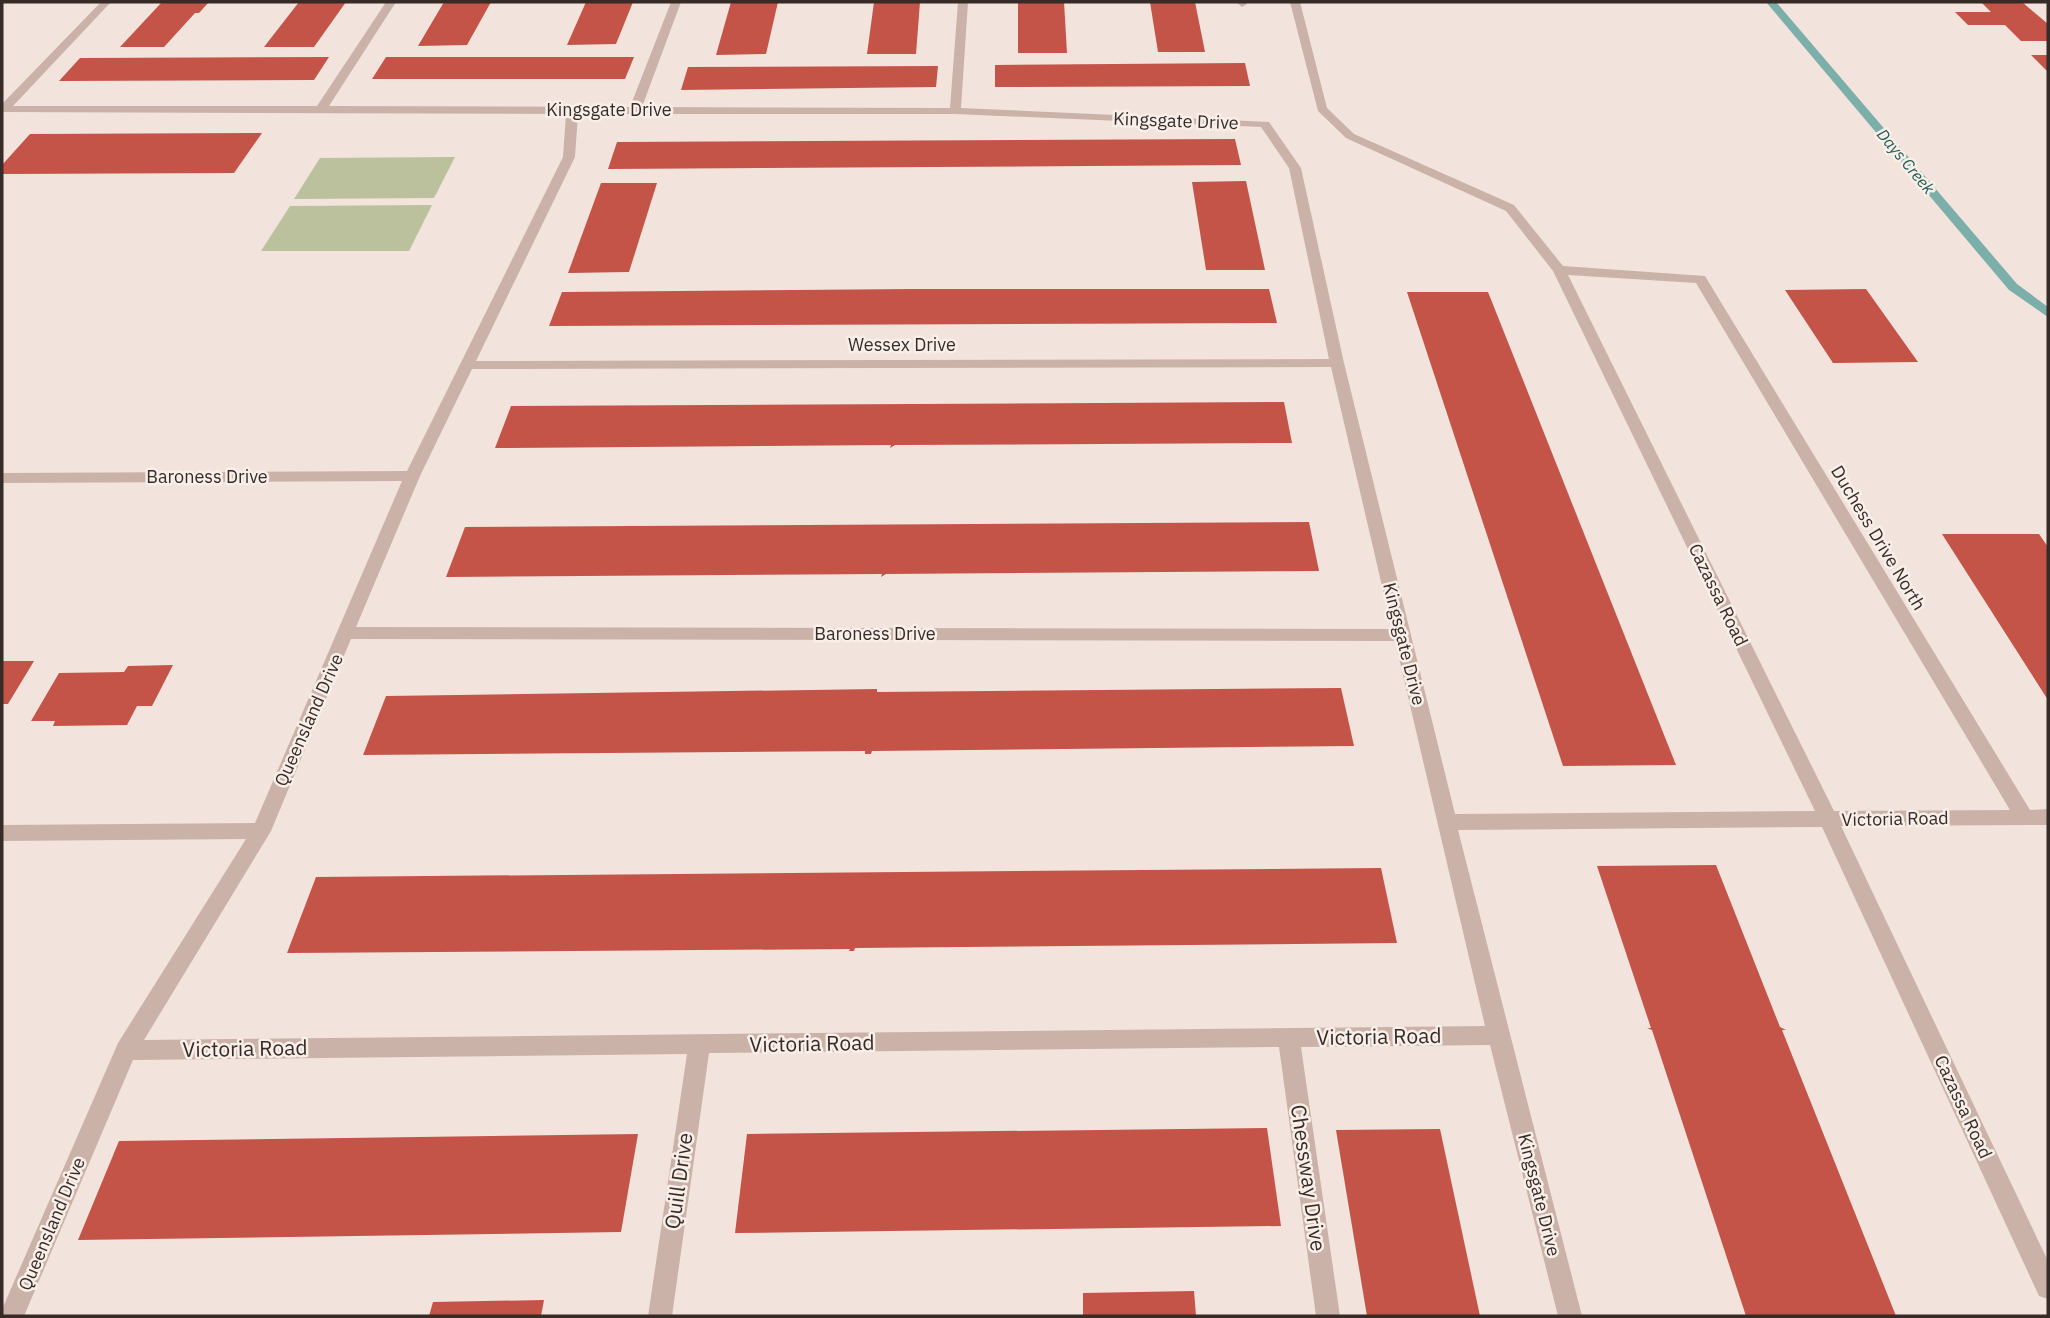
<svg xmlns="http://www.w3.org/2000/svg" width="2050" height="1318" font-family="'IBM Plex Sans',sans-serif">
<rect width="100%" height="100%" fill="#f2e4dc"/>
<!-- green -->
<g fill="#bac19c">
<polygon points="455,157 434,198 294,199 320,158"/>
<polygon points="432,205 409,251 261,251 290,206"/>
</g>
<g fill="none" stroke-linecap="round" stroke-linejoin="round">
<!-- stream -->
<polygon fill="#7cafa9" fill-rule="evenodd" points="1766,2 1776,2 2017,284 2048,307 2048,317 2009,290"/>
</g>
<!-- building -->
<g fill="#c45348">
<polygon points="162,2 209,2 199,13 195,13 164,47 120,47"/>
<polygon points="299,2 346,2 314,47 264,47"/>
<polygon points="444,2 491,2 467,45 418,46"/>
<polygon points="586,2 633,2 616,44 567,45"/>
<polygon points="731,2 778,2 766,54 716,55"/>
<polygon points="874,2 920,2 916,54 867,54"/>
<polygon points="1018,2 1064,2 1067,53 1018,53"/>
<polygon points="1150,2 1195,2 1205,52 1158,52"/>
<polygon points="1981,2 2022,2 2048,24 2048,41 2021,41 2005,25 1968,25 1955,12 1991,12"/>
<polygon points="2031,55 2048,55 2048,72"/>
<polygon points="329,57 314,80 59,81 80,58"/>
<polygon points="386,57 634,57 625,79 372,79"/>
<polygon points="1245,63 1250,86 995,87 995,65"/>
<polygon points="938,66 936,87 681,90 688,67"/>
<polygon points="262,133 234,173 2,174 2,165 30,134"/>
<polygon points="1235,139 1241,165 608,169 617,142"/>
<polygon points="1246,181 1265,270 1206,270 1192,182"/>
<polygon points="601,183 657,183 629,272 568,273"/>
<polygon points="914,289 1269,289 1277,323 549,326 562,292"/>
<polygon points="1866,289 1918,362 1833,363 1785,290"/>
<polygon points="1407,292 1488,292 1676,765 1563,766"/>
<polygon points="1284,402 1292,443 895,445 890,448 891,445 495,448 511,406"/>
<polygon points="1309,522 1319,571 886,574 881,577 882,574 446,577 465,527"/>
<polygon points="1942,534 2039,534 2048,547 2048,700"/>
<polygon points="2,661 34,661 8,704 2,704"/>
<polygon points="173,665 152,706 137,706 127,725 53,726 55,721 31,721 59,673 124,672 128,666"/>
<polygon points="1341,688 1354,746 872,751 871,754 865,754 865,751 363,755 386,696 877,689 877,692"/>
<polygon points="1716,865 1780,1027 1786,1030 1782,1030 1896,1316 1746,1316 1652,1030 1647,1028 1651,1028 1597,866"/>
<polygon points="1381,868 1397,943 855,948 854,951 849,951 850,949 287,953 316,877"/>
<polygon points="1267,1128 1281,1226 735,1233 747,1134"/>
<polygon points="1440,1129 1480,1316 1367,1316 1336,1130"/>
<polygon points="638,1134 621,1232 78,1240 119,1141"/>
<polygon points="1194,1291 1196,1316 1083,1316 1083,1293"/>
<polygon points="544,1300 541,1316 429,1316 433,1302"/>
</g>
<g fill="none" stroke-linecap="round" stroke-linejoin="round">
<!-- minor -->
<g fill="#cab2a8" fill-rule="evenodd">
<path d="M 101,2 L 111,2 L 13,106 L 317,106 L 386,2 L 396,2 L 329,106 L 630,107 L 671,2 L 681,2 L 642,107 L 950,108 L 958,2 L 968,2 L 961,108 L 1269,122 L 1301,168 L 1344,363 L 1455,814 L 1815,811 L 1553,271 L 1506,211 L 1346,138 L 1318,111 L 1290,2 L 1300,2 L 1327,108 L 1354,134 L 1514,205 L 1563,266 L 1705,276 L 2030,810 L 2048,809 L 2048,825 L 1841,826 L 2048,1261 L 2048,1299 L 2039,1296 L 1822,827 L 1458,830 L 1582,1316 L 1558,1316 L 1490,1045 L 1301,1047 L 1340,1316 L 1316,1316 L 1279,1047 L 709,1053 L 672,1316 L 648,1316 L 687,1054 L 133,1060 L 24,1316 L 2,1316 L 3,1307 L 118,1043 L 246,839 L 2,841 L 2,825 L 255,823 L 402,481 L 2,483 L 2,473 L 407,471 L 563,157 L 566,114 L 2,112 L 2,104 ZM 578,114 L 955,114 L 1261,127 L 1289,168 L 1329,359 L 476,361 L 575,157 ZM 1568,275 L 1696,283 L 2010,810 L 1834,811 ZM 1331,367 L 1392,629 L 356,627 L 420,476 L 472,369 ZM 351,639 L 1395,641 L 1485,1026 L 144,1040 L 271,831 Z"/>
<polygon points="1236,2 1246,2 1247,4 1242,7"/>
</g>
</g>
<g text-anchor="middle" stroke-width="5" stroke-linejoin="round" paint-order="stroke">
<!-- far-water labels -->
<g font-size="16" font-style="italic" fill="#1e5853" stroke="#f9efe9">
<text transform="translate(1906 161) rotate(50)" y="6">Days Creek</text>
</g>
<!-- street labels -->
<g font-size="18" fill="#372b28" stroke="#f9efe9">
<text x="609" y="116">Kingsgate Drive</text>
<text transform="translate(1176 121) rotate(2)" y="6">Kingsgate Drive</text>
<text x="902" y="351">Wessex Drive</text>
<text x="207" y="483">Baroness Drive</text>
<text transform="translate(1878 538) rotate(59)" y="6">Duchess Drive North</text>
<text transform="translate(1718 595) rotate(64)" y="6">Cazassa Road</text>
<text x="875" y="640">Baroness Drive</text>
<text transform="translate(1404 644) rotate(76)" y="6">Kingsgate Drive</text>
<text transform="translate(309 720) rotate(-66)" y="6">Queensland Drive</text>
<text transform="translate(1895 819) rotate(-1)" y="6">Victoria Road</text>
<text transform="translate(1963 1107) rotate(65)" y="6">Cazassa Road</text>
<text transform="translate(1539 1195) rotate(76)" y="6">Kingsgate Drive</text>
<text transform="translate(52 1224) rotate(-67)" y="6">Queensland Drive</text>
</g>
<!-- near-street labels -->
<g font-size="21" fill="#372b28" stroke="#f9efe9">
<text transform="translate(1379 1037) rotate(-1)" y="7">Victoria Road</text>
<text transform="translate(812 1044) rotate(-1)" y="7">Victoria Road</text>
<text transform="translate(245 1049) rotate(-1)" y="7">Victoria Road</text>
<text transform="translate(1308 1178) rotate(82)" y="7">Chessway Drive</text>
<text transform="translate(679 1181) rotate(-82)" y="7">Quill Drive</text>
</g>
</g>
<!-- border -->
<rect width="2050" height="1318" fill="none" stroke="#372b28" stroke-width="7"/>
</svg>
